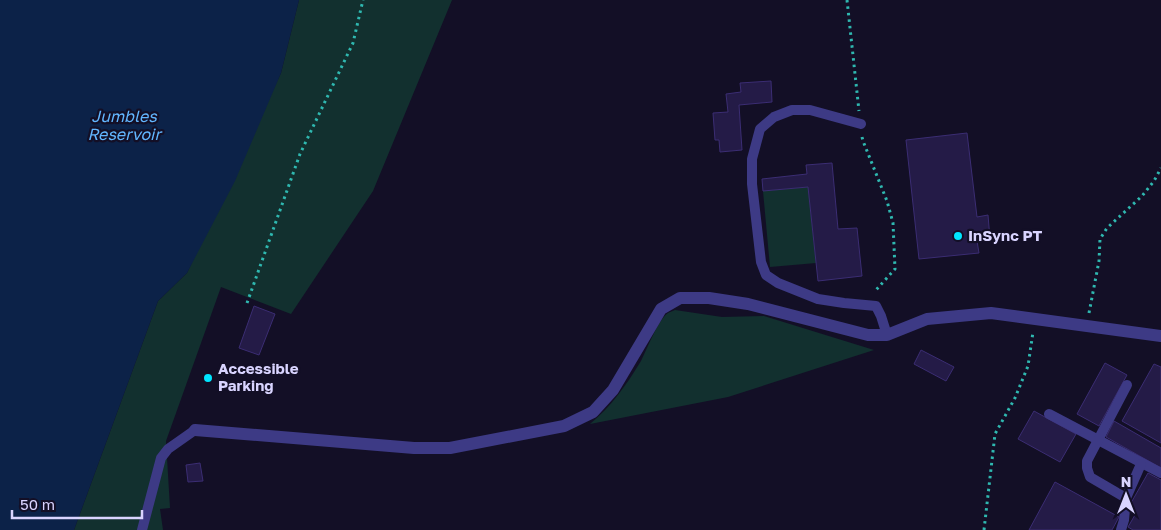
<svg xmlns="http://www.w3.org/2000/svg" width="1161" height="530" font-family="'Golos Text',sans-serif">
<rect width="100%" height="100%" fill="#130f26"/>
<!-- green -->
<g fill="#12302f">
<polygon points="299,0 452,0 373,191 291,314 221,287 166,441 170,508 160,509 163,530 74,530 158,301 187,273 281,73"/>
<polygon points="808,187 816,263 770,267 763,191"/>
<path d="M 675,310 L 722,317 L 764,316 L 874,350 L 728,397 L 590,424 C 611,407 627,384 641,361 C 647,349 658,320 668,313 C 670,312 673,311 675,310 Z"/>
</g>
<!-- water -->
<polygon fill="#0c2248" points="0,0 299,0 281,73 235,181 187,273 158,301 74,530 0,530"/>
<!-- building -->
<g fill="#241b47" stroke="#3b2d73">
<polygon points="771,81 772,102 739,105 742,150 720,152 719,140 715,140 713,113 728,112 726,94 741,92 740,83"/>
<polygon points="967,133 977,217 988,215 990,239 977,241 979,253 919,259 906,140"/>
<polygon points="832,163 838,229 857,228 862,276 818,281 808,187 763,191 762,179 807,174 806,165"/>
<polygon points="254,306 275,314 259,355 239,348"/>
<polygon points="921,350 954,367 946,381 914,364"/>
<polygon points="1105,363 1127,375 1099,426 1077,414"/>
<polygon points="1154,364 1161,367 1161,443 1122,421"/>
<polygon points="1034,411 1076,434 1060,462 1018,439"/>
<polygon points="1114,421 1161,448 1161,468 1106,437"/>
<polygon points="200,463 203,481 188,482 186,465"/>
<polygon points="1148,473 1161,480 1161,530 1133,530 1128,527 1135,515 1127,510"/>
<polygon points="1055,482 1119,517 1112,530 1029,530"/>
</g>
<g fill="none" stroke-linecap="round" stroke-linejoin="round">
<!-- path -->
<g stroke="#2fb8b0" stroke-width="3" stroke-dasharray="2.5 4" stroke-linecap="butt">
<polyline points="847,0 859,111"/>
<polyline points="862,137 863,141 887,201 893,223 895,269 876,290 876,292"/>
<polyline points="247,303 300,154 353,43 363,0"/>
<polyline points="1089,313 1099,261 1100,239 1107,228 1142,196 1154,181 1161,168"/>
<polyline points="984,530 995,434 1015,398 1028,366 1033,332"/>
</g>
<!-- service -->
<g stroke="#3d3a85" stroke-width="10">
<polyline points="861,124 810,110 792,110 774,117 760,129 752,159 752,184 761,262 766,275 778,283 818,299 844,303 876,306 881,316 887,335"/>
<polyline points="1049,414 1161,473"/>
<polyline points="1126,498 1090,477 1087,468 1087,461 1127,385"/>
<polyline points="142,530 161,458 168,449 195,430"/>
<polyline points="1121,530 1124,520 1126,498 1141,464"/>
</g>
<!-- minor -->
<polyline stroke="#3d3a85" stroke-width="12" points="195,430 414,448 450,448 564,426 593,412 613,390 661,309 680,298 709,298 748,304 868,335 887,335 927,319 991,313 1161,336"/>
</g>
<!-- markers -->
<g fill="#00e5ff" stroke="#130f26" stroke-width="2">
<circle cx="958" cy="236" r="5"/>
<circle cx="208" cy="378" r="5"/>
</g>
<g text-anchor="middle" stroke-width="4.5" stroke-linejoin="round" paint-order="stroke">
<!-- poi labels -->
<g font-size="15" font-weight="bold" fill="#d9d4ff" stroke="#130f26" text-anchor="start">
<text x="968" y="241">InSync PT</text>
<text x="218" y="374">Accessible<tspan x="218" dy="17">Parking</tspan></text>
</g>
<!-- water labels -->
<g font-size="16" font-style="italic" fill="#62b6ff" stroke="#130f26">
<text x="124" y="122">Jumbles<tspan x="124" dy="18">Reservoir</tspan></text>
</g>
</g>
<!-- north arrow -->
<g transform="translate(1126 495)" stroke="#130f26" stroke-width="4" paint-order="stroke">
<path d="M0-4L9 19L0 12L-9 19Z" fill="#d9d4ff"/>
<text y="-8" font-size="14" font-weight="bold" text-anchor="middle" fill="#d9d4ff">N</text>
</g>
<!-- scale -->
<path d="M12 510v8h130v-8" fill="none" stroke="#d9d4ff" stroke-width="2.5"/>
<text x="20" y="510" font-size="15" fill="#d9d4ff" stroke="#130f26" stroke-width="4" paint-order="stroke">50 m</text>
</svg>
